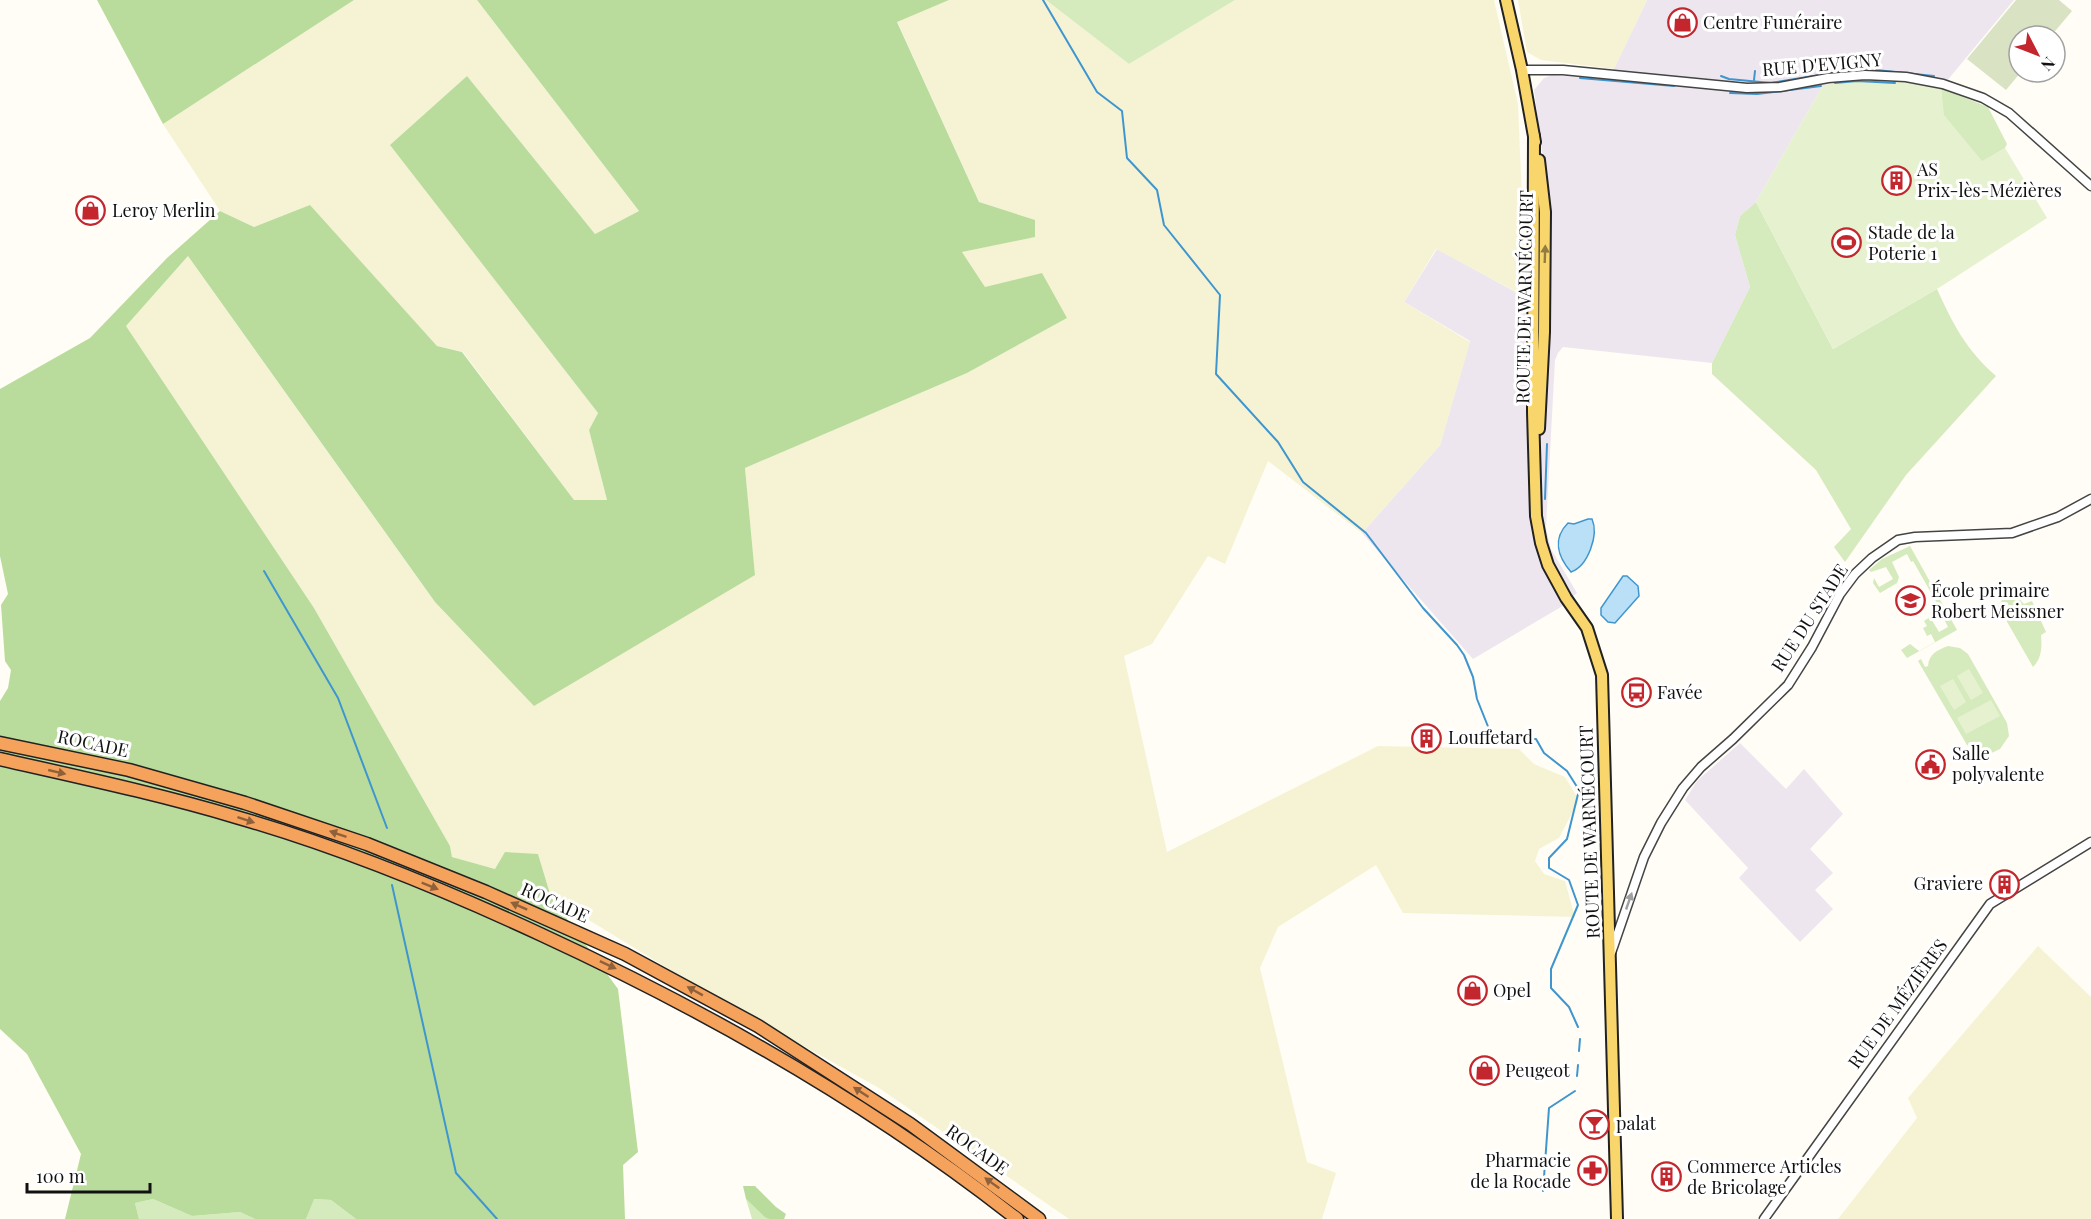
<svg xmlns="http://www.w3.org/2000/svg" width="2091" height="1219" font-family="'Playfair Display',serif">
<rect width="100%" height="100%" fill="#fffdf5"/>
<!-- industrial -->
<g fill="#eee6ef">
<polygon points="1647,0 2014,0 1941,88 1840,80 1822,87 1756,202 1740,216 1735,235 1750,287 1712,363 1563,347 1558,353 1555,360 1546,528 1551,549 1577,593 1561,607 1473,659 1362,533 1440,445 1470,341 1404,302 1437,249 1525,297 1548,277 1548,198 1534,90 1544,78 1552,75 1609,79"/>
<polygon points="1740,743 1786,789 1804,769 1843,814 1810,849 1833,873 1815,890 1833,909 1800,942 1739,878 1748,868 1685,800 1697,781"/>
</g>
<!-- farmland -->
<g fill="#f6f3d4">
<polygon points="354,0 477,0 639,211 595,234 467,76 391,145 598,413 589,430 607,500 574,500 463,352 437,346 310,206 254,227 220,211 163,124"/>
<polygon points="949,0 1046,0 1129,64 1235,0 1494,0 1518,104 1526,297 1436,249 1404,302 1470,342 1440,445 1362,533 1268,461 1225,564 1208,556 1152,644 1124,656 1167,852 1378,746 1519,749 1534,764 1565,777 1579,800 1559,838 1539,849 1535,861 1544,874 1565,881 1575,917 1403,913 1376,865 1278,927 1260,968 1307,1162 1336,1173 1322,1219 1069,1219 879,1088 710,994 551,897 538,854 495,869 452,857 450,846 314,608 126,326 188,256 435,602 755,575 745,468 967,373 1067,318 985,287 962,252 1034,237 979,202 897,21"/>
<polygon points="1518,0 1647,0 1614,69 1541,60 1527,52"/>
<polygon points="2038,946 2091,997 2091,1219 1838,1219 1917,1118 1908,1098"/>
</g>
<!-- green -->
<g fill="#d5ebbd">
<polygon points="1046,0 1235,0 1129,64"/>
<polygon points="1941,88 1988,107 2007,144 2005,148 1982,162 1943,115"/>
<path d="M 1756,202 L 1833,349 L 1937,289 C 1953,324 1966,350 1996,376 L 1906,475 L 1845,562 L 1834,547 L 1851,529 L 1816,470 L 1712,374 L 1712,363 L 1750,287 L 1735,235 L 1740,216 Z"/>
<polygon points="1910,546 1957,630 1907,658 1901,650 1910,644 1919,651 1935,642 1931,634 1927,636 1923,628 1927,626 1924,621 1930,617 1939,632 1948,627 1941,613 1942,612 1913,561 1911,562 1907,554 1892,562 1899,577 1897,583 1880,593 1873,583 1874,578 1879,587 1893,579 1886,567 1871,572 1869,570 1882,559"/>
<path d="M 2012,596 L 2017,596 L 2024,604 L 2032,601 L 2046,632 L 2041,635 C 2042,646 2042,658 2033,667 L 1998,606 L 2002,600 Z"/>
<path d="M 1948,646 L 1960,648 L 1968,654 L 2007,723 L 2009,736 L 2000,749 L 1987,755 L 1976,752 L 1967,745 L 1918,661 L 1921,659 L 1925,667 L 1928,666 C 1929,654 1937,650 1948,646 Z"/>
<polygon points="153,1199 192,1216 240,1212 255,1219 139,1219 135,1203"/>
<polygon points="313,1199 331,1200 356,1219 306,1219"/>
<polygon points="746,1199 769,1219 752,1219"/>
</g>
<!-- forest -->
<g fill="#b9dc9c">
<polygon points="97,0 354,0 163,124"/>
<polygon points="477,0 949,0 897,22 979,202 1035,220 1035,237 962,252 985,287 1042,273 1067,318 967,373 745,468 755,575 534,706 435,602 188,256 126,326 314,608 450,846 452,857 495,869 505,852 538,854 551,897 618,989 638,1152 623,1165 625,1219 356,1219 331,1200 314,1199 306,1219 255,1219 240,1212 192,1216 153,1199 135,1203 139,1219 65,1219 81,1154 27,1054 0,1029 0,701 8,688 11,670 5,661 1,605 8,594 0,556 0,389 90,338 167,258 220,211 254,227 310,205 437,346 462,352 574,500 607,500 589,430 598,413 390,145 467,76 595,234 639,211"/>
<polygon points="743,1186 755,1186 776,1207 786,1214 784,1219 769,1219 765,1217 746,1199"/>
</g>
<!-- cemetery -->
<polygon fill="#d9e3c4" points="2016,0 2059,0 2072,11 2051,36 2019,36 2019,72 2021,72 2006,90 1967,59"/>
<!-- pitch -->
<g fill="#e6f2cf">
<polygon points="1867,79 1895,80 1941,88 1944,115 1982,161 2005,148 2047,218 1937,289 1833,349 1756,202 1822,87 1840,80"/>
<polygon points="1969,669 1983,693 1971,700 1957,676"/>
<polygon points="1953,679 1966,702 1954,710 1940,686"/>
<polygon points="1991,700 2000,716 1966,734 1957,718"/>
</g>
<!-- water -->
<g fill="#b9e0f7" stroke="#3f96cf" stroke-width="1.5">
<path d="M 1588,519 L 1592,519 C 1599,535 1588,566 1571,572 C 1558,557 1552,539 1568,523 L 1574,524 Z"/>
<polygon points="1623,576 1627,576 1638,586 1639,596 1615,623 1608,622 1601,615 1601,608"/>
</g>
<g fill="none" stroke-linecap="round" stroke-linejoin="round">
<!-- stream -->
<g stroke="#3f96cf" stroke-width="2">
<polyline points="1043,0 1097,92 1122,111 1127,158 1157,190 1164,225 1220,295 1216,374 1278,442 1303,482 1366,533 1423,608 1457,645 1464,655 1473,677 1477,699 1489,729 1494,737 1536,739 1544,753 1567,771 1579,790 1567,839 1549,858 1549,868 1569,880 1578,905 1551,969 1551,988 1569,1007 1578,1027"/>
<polyline points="1876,70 1934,76"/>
<polyline points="1721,76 1729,79 1771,83 1851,70"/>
<polyline points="1580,78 1674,86"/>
<polyline points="1754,80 1755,71"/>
<polyline points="1835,83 1857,81 1895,83"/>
<polyline points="1730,93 1757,94 1821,86"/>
<polyline points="1545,499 1547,444"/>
<polyline points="264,571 338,698 387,828"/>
<polyline points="392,885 456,1173 497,1219"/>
<polyline points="1579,1051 1580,1039"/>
<polyline points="1577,1076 1578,1065"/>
<polyline points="1543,1191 1549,1108 1575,1091"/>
</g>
<defs>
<g id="minor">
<polyline points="1522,70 1563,70 1747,88 1780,87 1828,78 1865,75 1906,77 1943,84 1983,98 2009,113 2091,186"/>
<polyline points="1611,953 1644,857 1661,823 1683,788 1701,767 1733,739 1788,685 1812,647 1840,594 1855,574 1872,558 1898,540 1915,537 2012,533 2058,517 2091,499"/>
<polyline points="1764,1219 1990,904 2091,842"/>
</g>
<g id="major">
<polyline points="1506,0 1522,70 1535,142"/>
<polyline points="1534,136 1533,412 1536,516 1541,543 1548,565 1566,598 1587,628 1602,675 1617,1219"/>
<polyline points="1539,429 1544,332 1545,212 1539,160"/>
</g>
<g id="highway">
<polyline points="0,743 129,770 245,803 367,844 486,892 625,954 758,1026 910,1124 1039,1219"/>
<path d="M 0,759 C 79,777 159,794 236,817 C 341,847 443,889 542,935 C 709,1012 872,1105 1017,1219"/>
</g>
</defs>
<!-- minor casing -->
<use href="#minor" stroke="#444" stroke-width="11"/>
<!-- major casing -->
<use href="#major" stroke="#222" stroke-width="14"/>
<!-- highway casing -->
<use href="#highway" stroke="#222" stroke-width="15"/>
<!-- minor -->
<use href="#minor" stroke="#fff" stroke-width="8"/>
<!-- major -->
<use href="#major" stroke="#f9d66b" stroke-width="10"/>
<!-- highway -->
<use href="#highway" stroke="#f5a25d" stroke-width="12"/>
</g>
<!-- one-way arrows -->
<defs><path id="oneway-solid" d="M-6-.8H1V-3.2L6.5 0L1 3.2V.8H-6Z" transform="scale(1.5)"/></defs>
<use fill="#917d42" href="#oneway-solid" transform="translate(1545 254) rotate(-88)"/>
<g fill="#8e613b">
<use href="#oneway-solid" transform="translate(57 772) rotate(13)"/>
<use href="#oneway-solid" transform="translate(246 820) rotate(18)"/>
<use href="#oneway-solid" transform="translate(338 834) rotate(-161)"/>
<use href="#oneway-solid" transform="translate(430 886) rotate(22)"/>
<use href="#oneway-solid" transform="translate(519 906) rotate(-156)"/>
<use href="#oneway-solid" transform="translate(608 965) rotate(25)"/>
<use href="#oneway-solid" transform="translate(695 991) rotate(-151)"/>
<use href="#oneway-solid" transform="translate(861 1092) rotate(-147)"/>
<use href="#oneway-solid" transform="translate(992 1183) rotate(-144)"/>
</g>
<use fill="#a0a0a0" href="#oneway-solid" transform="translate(1629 901) rotate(-71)"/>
<!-- icons -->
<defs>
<symbol id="shop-ring" viewBox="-11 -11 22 22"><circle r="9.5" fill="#fff" stroke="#c4262e" stroke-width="1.5"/><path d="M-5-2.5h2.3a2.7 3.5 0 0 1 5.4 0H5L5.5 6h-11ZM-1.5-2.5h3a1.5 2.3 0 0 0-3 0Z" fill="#c4262e"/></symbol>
<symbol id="building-ring" viewBox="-11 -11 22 22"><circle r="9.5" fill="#fff" stroke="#c4262e" stroke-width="1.5"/><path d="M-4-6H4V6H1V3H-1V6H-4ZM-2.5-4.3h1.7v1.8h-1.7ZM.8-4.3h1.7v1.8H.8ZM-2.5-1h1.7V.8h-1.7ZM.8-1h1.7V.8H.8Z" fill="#c4262e"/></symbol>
<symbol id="stadium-ring" viewBox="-11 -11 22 22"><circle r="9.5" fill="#fff" stroke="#c4262e" stroke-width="1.5"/><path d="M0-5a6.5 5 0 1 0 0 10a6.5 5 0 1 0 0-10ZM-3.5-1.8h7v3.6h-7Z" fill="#c4262e"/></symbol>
<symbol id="school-ring" viewBox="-11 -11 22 22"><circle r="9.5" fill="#fff" stroke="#c4262e" stroke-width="1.5"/><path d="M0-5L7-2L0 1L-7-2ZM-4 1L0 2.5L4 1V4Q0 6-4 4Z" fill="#c4262e"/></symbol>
<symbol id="bus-ring" viewBox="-11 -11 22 22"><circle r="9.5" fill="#fff" stroke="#c4262e" stroke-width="1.5"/><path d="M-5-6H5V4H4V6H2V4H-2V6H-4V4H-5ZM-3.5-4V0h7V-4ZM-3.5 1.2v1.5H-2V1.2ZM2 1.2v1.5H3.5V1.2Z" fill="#c4262e"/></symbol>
<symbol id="civic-ring" viewBox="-11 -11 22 22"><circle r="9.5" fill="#fff" stroke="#c4262e" stroke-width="1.5"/><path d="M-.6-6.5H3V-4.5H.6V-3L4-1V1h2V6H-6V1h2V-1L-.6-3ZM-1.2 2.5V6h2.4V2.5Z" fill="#c4262e"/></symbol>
<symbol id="bar-ring" viewBox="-11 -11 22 22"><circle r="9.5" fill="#fff" stroke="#c4262e" stroke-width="1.5"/><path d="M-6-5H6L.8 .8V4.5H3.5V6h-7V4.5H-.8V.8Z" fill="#c4262e"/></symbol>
<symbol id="pharmacy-ring" viewBox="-11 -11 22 22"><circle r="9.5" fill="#fff" stroke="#c4262e" stroke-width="1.5"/><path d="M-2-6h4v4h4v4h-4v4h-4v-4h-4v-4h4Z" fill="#c4262e"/></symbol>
</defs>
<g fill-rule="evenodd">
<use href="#shop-ring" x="1666" y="6" width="33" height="33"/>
<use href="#building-ring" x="1880" y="164" width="33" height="33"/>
<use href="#shop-ring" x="74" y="194" width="33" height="33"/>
<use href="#stadium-ring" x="1830" y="226" width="33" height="33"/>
<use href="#school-ring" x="1894" y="584" width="33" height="33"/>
<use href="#bus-ring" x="1620" y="676" width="33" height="33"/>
<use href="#building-ring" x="1410" y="722" width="33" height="33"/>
<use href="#civic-ring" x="1914" y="748" width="33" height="33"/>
<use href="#building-ring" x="1988" y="868" width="33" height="33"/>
<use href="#shop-ring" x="1456" y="974" width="33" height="33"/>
<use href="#shop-ring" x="1468" y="1054" width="33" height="33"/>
<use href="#bar-ring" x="1578" y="1108" width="33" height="33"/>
<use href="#pharmacy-ring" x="1576" y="1154" width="33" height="33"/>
<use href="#building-ring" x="1650" y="1160" width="33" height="33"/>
</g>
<g text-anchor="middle" stroke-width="6" stroke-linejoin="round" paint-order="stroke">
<!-- poi labels -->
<g font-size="18" fill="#111" stroke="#fff" text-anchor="start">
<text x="1703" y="29">Centre Funéraire</text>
<text x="1917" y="176">AS<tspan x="1917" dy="21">Prix-lès-Mézières</tspan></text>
<text x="112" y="217">Leroy Merlin</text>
<text x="1868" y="239">Stade de la<tspan x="1868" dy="21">Poterie 1</tspan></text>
<text x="1931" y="597">École primaire<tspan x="1931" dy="21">Robert Meissner</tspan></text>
<text x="1657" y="699">Favée</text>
<text x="1448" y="744">Louffetard</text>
<text x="1952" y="760">Salle<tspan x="1952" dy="21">polyvalente</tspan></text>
<text x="1983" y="890" text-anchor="end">Graviere</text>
<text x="1493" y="997">Opel</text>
<text x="1505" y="1077">Peugeot</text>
<text x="1616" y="1130">palat</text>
<text x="1571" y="1167" text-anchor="end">Pharmacie<tspan x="1571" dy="21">de la Rocade</tspan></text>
<text x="1687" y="1173">Commerce Articles<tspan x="1687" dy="21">de Bricolage</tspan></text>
</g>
<!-- street labels -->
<g font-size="18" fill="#111" stroke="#fff">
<text transform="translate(1822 65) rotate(-5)" y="6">RUE D'EVIGNY</text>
<text transform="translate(1525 297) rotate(-89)" y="6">ROUTE DE WARNÉCOURT</text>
<text transform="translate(1810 618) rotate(-57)" y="6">RUE DU STADE</text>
<text transform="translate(93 744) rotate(12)" y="6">ROCADE</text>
<text transform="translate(1590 832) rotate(-92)" y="6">ROUTE DE WARNÉCOURT</text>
<text transform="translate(555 903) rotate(24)" y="6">ROCADE</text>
<text transform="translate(1898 1004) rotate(-54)" y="6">RUE DE MÉZIÈRES</text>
<text transform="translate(977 1150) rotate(36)" y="6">ROCADE</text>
</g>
</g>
<!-- north arrow -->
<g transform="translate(2037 54) rotate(132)"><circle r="28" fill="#ffffff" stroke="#a0a0a0" stroke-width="1.5"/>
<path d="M0-4.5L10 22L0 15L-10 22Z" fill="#c4262e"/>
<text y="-9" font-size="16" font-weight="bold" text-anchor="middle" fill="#111111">N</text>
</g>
<!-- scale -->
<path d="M27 1183v9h123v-9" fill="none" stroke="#111111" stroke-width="3"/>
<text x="36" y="1183" font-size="18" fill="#111111" stroke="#ffffff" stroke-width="4.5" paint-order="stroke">100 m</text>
</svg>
